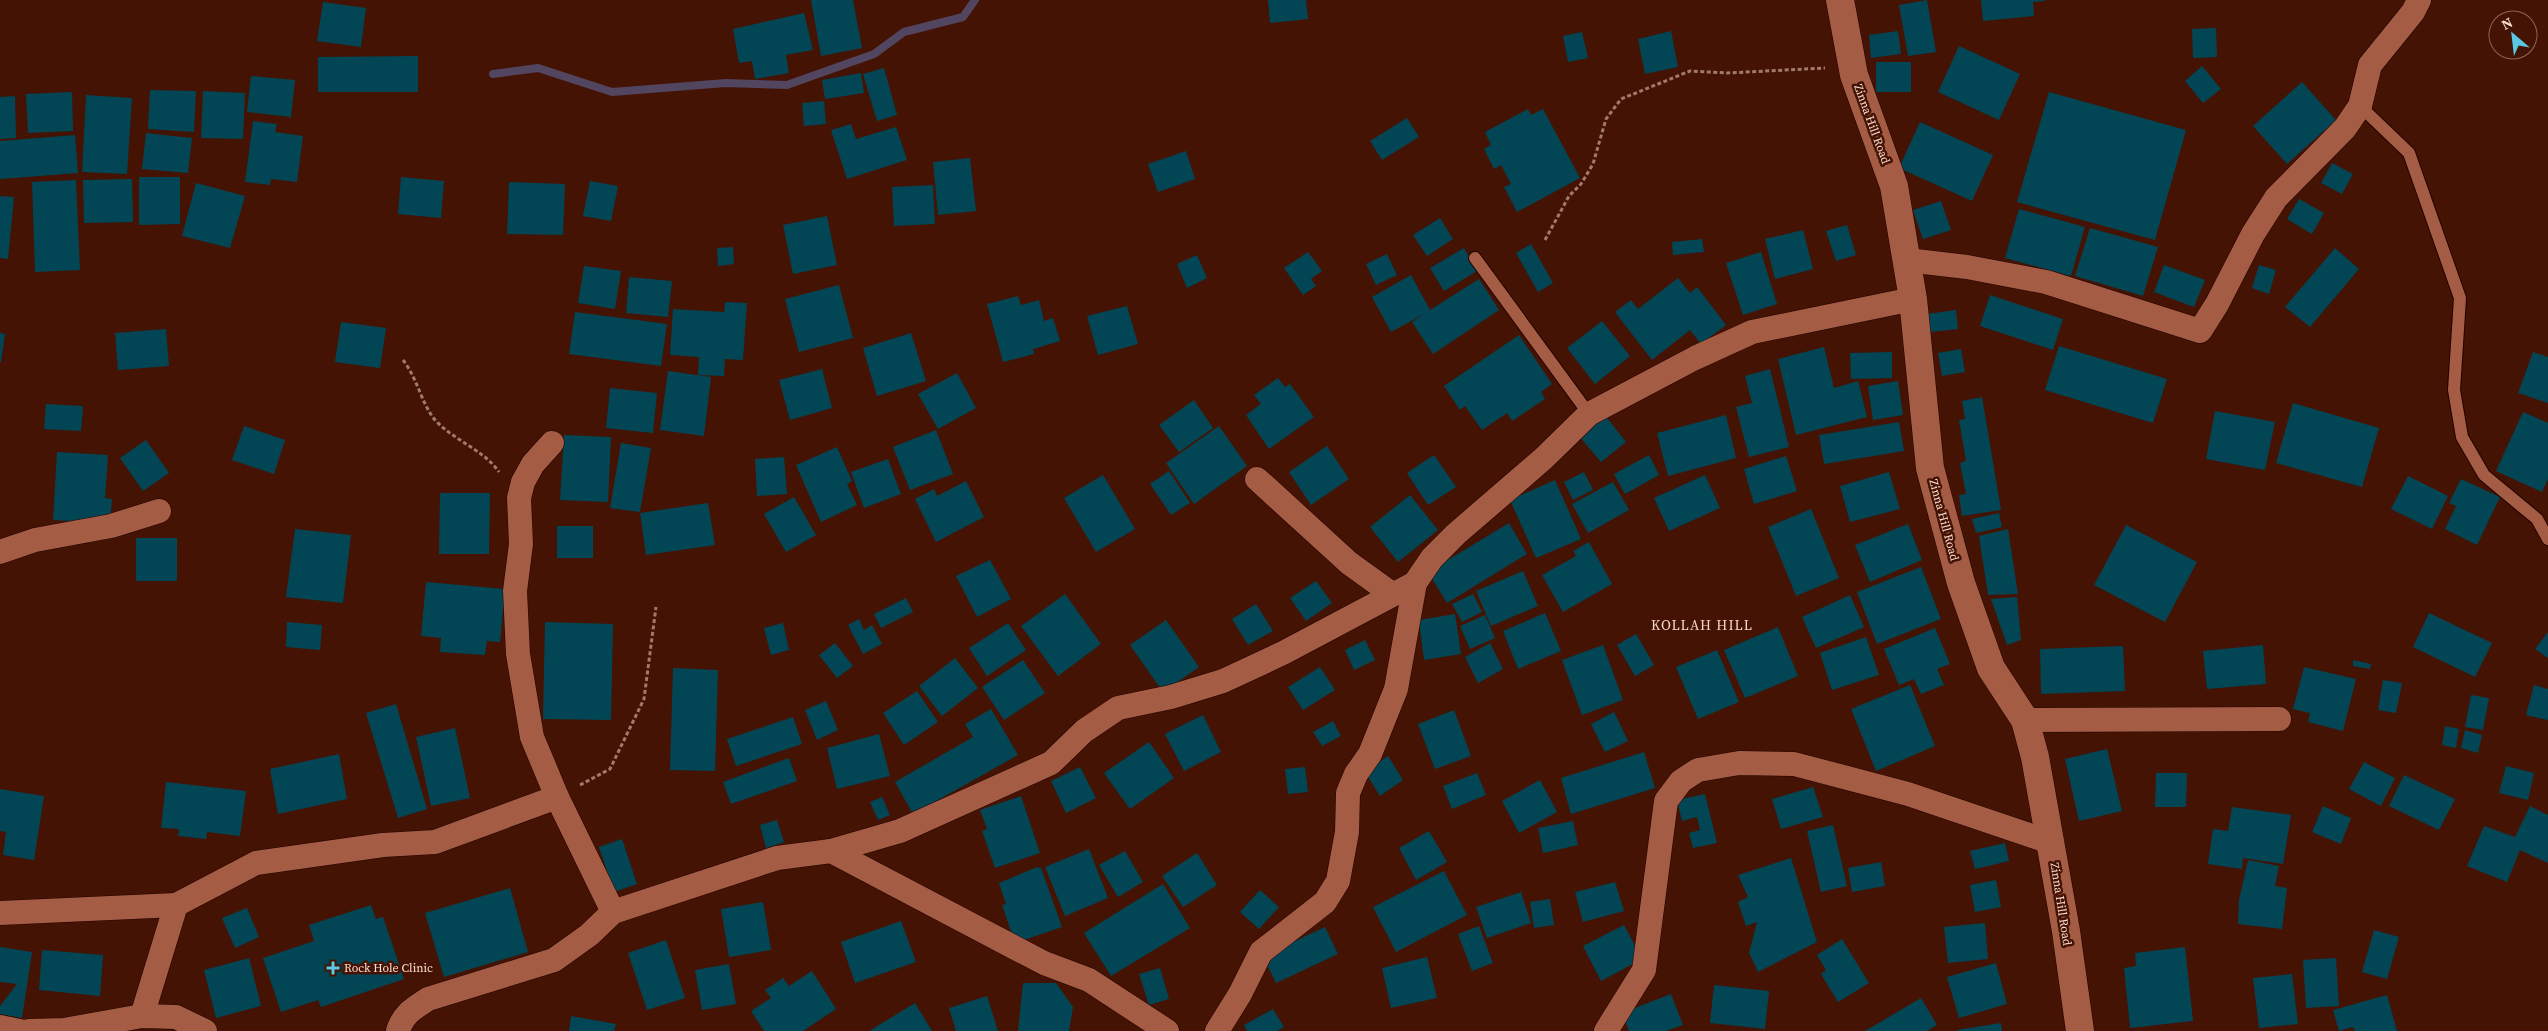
<svg xmlns="http://www.w3.org/2000/svg" width="2548" height="1031" font-family="'Source Serif 4',serif">
<rect width="100%" height="100%" fill="#441303"/>
<g fill="none" stroke-linecap="round" stroke-linejoin="round">
<!-- stream -->
<polyline stroke="#52455f" stroke-width="8" points="493,74 538,68 612,92 726,83 787,85 874,54 904,32 963,17 975,0"/>
</g>
<!-- building -->
<g fill="#024655">
<polygon points="811,0 853,0 862,48 821,56"/>
<polygon points="1268,0 1306,0 1308,19 1270,23"/>
<polygon points="1927,0 1936,52 1908,56 1899,5"/>
<polygon points="1981,0 2045,0 2045,1 2033,2 2034,16 1983,21"/>
<polygon points="323,2 366,8 361,47 317,41"/>
<polygon points="804,13 813,50 786,55 789,73 755,79 752,61 739,63 733,29"/>
<polygon points="2216,28 2217,57 2193,58 2192,29"/>
<polygon points="1671,31 1678,67 1645,74 1638,39"/>
<polygon points="1898,31 1901,54 1871,58 1869,35"/>
<polygon points="1582,32 1588,58 1568,62 1563,36"/>
<polygon points="1959,46 2020,74 1999,120 1938,92"/>
<polygon points="418,56 418,92 318,92 318,57"/>
<rect x="1876" y="62" width="35" height="30"/>
<polygon points="2202,66 2221,89 2203,103 2185,81"/>
<polygon points="884,68 897,115 877,121 863,74"/>
<polygon points="861,73 864,93 825,99 822,80"/>
<polygon points="251,76 295,80 291,117 247,112"/>
<polygon points="2302,82 2336,120 2287,164 2253,126"/>
<polygon points="150,90 196,91 194,132 148,129"/>
<polygon points="203,91 245,93 243,139 201,138"/>
<polygon points="72,92 73,131 28,133 26,94"/>
<polygon points="2049,92 2186,130 2155,240 2017,202"/>
<polygon points="86,95 132,98 127,174 82,172"/>
<polygon points="15,96 16,138 0,139 0,97"/>
<polygon points="824,101 826,124 804,126 802,103"/>
<polygon points="1528,109 1531,115 1543,109 1580,178 1517,212 1504,187 1511,184 1501,165 1494,169 1484,149 1491,145 1485,132"/>
<polygon points="1407,118 1419,137 1382,160 1370,141"/>
<polygon points="253,121 277,124 275,132 303,136 297,182 271,179 270,185 245,182"/>
<polygon points="1920,122 1993,155 1972,201 1899,168"/>
<polygon points="851,124 856,139 896,127 907,160 847,179 831,130"/>
<polygon points="146,133 192,138 188,173 142,169"/>
<polygon points="75,135 78,173 0,179 0,141"/>
<polygon points="1186,151 1195,179 1158,192 1148,164"/>
<polygon points="970,158 976,211 938,215 933,162"/>
<polygon points="2332,163 2353,174 2342,194 2321,183"/>
<polygon points="139,177 180,177 180,224 139,225"/>
<polygon points="401,177 444,181 441,218 398,214"/>
<polygon points="132,179 133,222 84,223 83,180"/>
<polygon points="76,180 80,270 35,272 32,182"/>
<polygon points="590,181 618,186 611,221 583,216"/>
<polygon points="509,182 565,184 563,235 507,234"/>
<polygon points="196,183 245,196 230,248 182,236"/>
<polygon points="933,185 935,224 894,226 892,187"/>
<polygon points="0,196 14,197 8,259 0,258"/>
<polygon points="2299,199 2324,213 2312,234 2287,219"/>
<polygon points="1941,201 1951,230 1923,239 1913,210"/>
<polygon points="2019,209 2085,227 2071,276 2005,258"/>
<polygon points="827,216 837,265 793,274 783,225"/>
<polygon points="1440,218 1453,239 1427,256 1413,235"/>
<polygon points="1847,225 1856,255 1836,261 1826,231"/>
<polygon points="2090,228 2158,247 2143,296 2075,276"/>
<polygon points="1803,230 1813,269 1775,279 1765,239"/>
<polygon points="1702,239 1704,252 1673,255 1672,242"/>
<polygon points="1531,244 1553,283 1538,292 1516,253"/>
<polygon points="733,247 734,264 718,266 717,248"/>
<polygon points="1464,248 1477,271 1444,291 1430,268"/>
<polygon points="2335,248 2359,269 2310,327 2285,307"/>
<polygon points="1308,252 1322,271 1311,279 1316,286 1303,295 1284,268"/>
<polygon points="1761,252 1777,304 1743,315 1726,263"/>
<polygon points="1387,254 1397,275 1376,285 1366,264"/>
<polygon points="1197,255 1207,278 1187,288 1177,264"/>
<polygon points="2164,265 2205,280 2194,307 2154,292"/>
<polygon points="2259,265 2276,270 2269,294 2252,288"/>
<polygon points="584,266 621,271 615,309 578,303"/>
<polygon points="1411,275 1430,310 1479,279 1499,310 1433,354 1412,322 1424,314 1391,332 1372,297"/>
<polygon points="629,277 672,281 668,317 626,313"/>
<polygon points="1678,278 1690,293 1697,287 1726,325 1701,344 1690,330 1652,360 1615,312 1631,300 1638,309"/>
<polygon points="839,285 853,338 799,352 785,299"/>
<polygon points="1990,295 2063,319 2053,350 1980,326"/>
<polygon points="1018,296 1021,305 1039,300 1044,321 1053,318 1060,341 1033,349 1034,354 1003,362 987,304"/>
<polygon points="725,302 747,303 743,360 725,359 724,376 698,375 699,357 670,355 673,309 724,312"/>
<polygon points="1127,306 1138,344 1098,355 1087,316"/>
<polygon points="1956,310 1958,329 1930,332 1927,314"/>
<polygon points="575,312 667,324 661,366 569,354"/>
<polygon points="1602,321 1630,356 1595,384 1567,348"/>
<polygon points="341,322 386,328 380,368 335,362"/>
<polygon points="166,329 169,366 118,370 115,333"/>
<polygon points="0,333 5,334 1,362 0,362"/>
<polygon points="911,333 926,381 877,396 863,348"/>
<polygon points="1519,335 1552,384 1541,392 1545,399 1512,421 1507,413 1482,430 1465,406 1460,410 1444,386"/>
<polygon points="2059,346 2167,379 2153,423 2045,390"/>
<polygon points="1824,347 1834,388 1858,381 1867,417 1796,435 1778,359"/>
<polygon points="1961,349 1965,372 1942,376 1938,353"/>
<polygon points="1892,352 1892,378 1851,379 1850,353"/>
<polygon points="2533,352 2548,357 2548,403 2518,393"/>
<polygon points="822,369 832,408 790,420 779,380"/>
<polygon points="1770,369 1789,447 1749,457 1736,407 1752,403 1745,376"/>
<polygon points="668,371 711,377 704,436 660,430"/>
<polygon points="957,373 976,408 938,429 918,394"/>
<polygon points="1278,378 1285,387 1290,384 1314,417 1269,449 1246,415 1261,404 1254,395"/>
<polygon points="1898,381 1903,415 1873,420 1868,386"/>
<polygon points="610,388 657,393 653,433 606,428"/>
<polygon points="1982,397 2001,510 1962,516 1959,495 1966,494 1960,463 1966,461 1959,420 1965,419 1962,401"/>
<polygon points="1194,400 1213,428 1179,452 1159,425"/>
<polygon points="2293,403 2379,428 2362,487 2276,463"/>
<polygon points="46,404 83,406 81,431 44,429"/>
<polygon points="2215,411 2275,422 2265,470 2206,459"/>
<polygon points="2523,412 2548,423 2548,479 2542,492 2496,471"/>
<polygon points="1604,414 1626,442 1601,462 1579,436"/>
<polygon points="1726,415 1736,458 1668,476 1657,433"/>
<polygon points="1899,422 1904,451 1824,464 1819,435"/>
<polygon points="244,426 285,440 274,474 232,460"/>
<polygon points="1219,426 1247,466 1194,504 1166,463"/>
<polygon points="936,430 953,474 910,490 893,447"/>
<polygon points="564,435 611,437 608,502 560,500"/>
<polygon points="146,440 169,473 143,491 120,458"/>
<polygon points="621,443 651,448 640,512 610,508"/>
<polygon points="1327,446 1349,479 1311,505 1289,472"/>
<polygon points="837,447 852,481 847,484 857,505 821,522 796,465"/>
<polygon points="57,452 108,455 105,498 112,499 110,523 53,520"/>
<polygon points="1434,455 1456,487 1428,505 1407,473"/>
<polygon points="1649,455 1659,475 1625,494 1614,474"/>
<polygon points="1786,456 1797,491 1754,504 1744,469"/>
<polygon points="784,457 787,494 757,496 755,459"/>
<polygon points="888,459 901,494 864,508 851,472"/>
<polygon points="1169,471 1190,503 1171,515 1150,484"/>
<polygon points="1584,472 1593,490 1573,500 1564,482"/>
<polygon points="1889,472 1900,509 1850,522 1840,486"/>
<polygon points="1103,475 1135,529 1096,552 1064,498"/>
<polygon points="1705,475 1720,508 1669,531 1654,498"/>
<polygon points="2408,476 2448,496 2432,529 2391,509"/>
<polygon points="2461,479 2500,497 2477,545 2445,529 2456,506 2449,503"/>
<polygon points="1555,480 1581,539 1536,558 1510,500"/>
<polygon points="966,481 984,517 936,542 915,499 934,489 937,496"/>
<polygon points="1613,482 1629,510 1588,533 1572,504"/>
<polygon points="440,493 490,493 489,554 439,554"/>
<polygon points="1410,495 1438,530 1398,562 1370,527"/>
<polygon points="794,497 816,535 786,552 764,514"/>
<polygon points="708,503 715,545 646,555 640,513"/>
<polygon points="1811,509 1839,578 1796,596 1768,527"/>
<polygon points="1999,513 2002,527 1976,533 1972,519"/>
<polygon points="1509,523 1527,554 1447,603 1428,572"/>
<polygon points="1908,524 1922,560 1870,582 1855,545"/>
<polygon points="2126,525 2197,562 2165,622 2094,585"/>
<rect x="557" y="526" width="36" height="32"/>
<polygon points="295,529 351,535 343,603 286,597"/>
<polygon points="2008,529 2018,594 1988,595 1979,536"/>
<rect x="136" y="538" width="41" height="43"/>
<polygon points="1589,542 1612,584 1563,612 1542,575 1576,556 1573,551"/>
<polygon points="990,560 1011,599 977,617 956,576"/>
<polygon points="1921,567 1941,619 1877,644 1857,592"/>
<polygon points="1523,571 1538,606 1491,626 1476,591"/>
<polygon points="1316,581 1332,603 1306,621 1290,598"/>
<polygon points="426,582 505,589 500,642 487,641 485,655 440,652 441,638 421,636"/>
<polygon points="1065,594 1101,644 1058,676 1021,626"/>
<polygon points="1473,594 1482,612 1462,622 1452,604"/>
<polygon points="1850,595 1864,627 1816,648 1802,617"/>
<polygon points="2017,597 2021,640 2007,645 1991,599"/>
<polygon points="906,598 913,612 881,628 874,614"/>
<polygon points="1256,604 1273,631 1248,645 1232,619"/>
<polygon points="1545,613 1561,651 1518,669 1503,631"/>
<polygon points="2429,613 2492,643 2475,677 2413,647"/>
<polygon points="1455,614 1461,654 1424,660 1419,620"/>
<polygon points="1485,615 1495,638 1470,649 1460,626"/>
<polygon points="859,619 864,630 872,625 882,644 863,654 848,625"/>
<polygon points="1166,620 1199,667 1163,692 1130,645"/>
<polygon points="287,622 322,625 320,650 286,647"/>
<polygon points="545,622 613,624 611,720 543,719"/>
<polygon points="783,623 789,650 771,655 764,628"/>
<polygon points="1008,623 1026,650 987,676 969,648"/>
<polygon points="1778,627 1798,676 1745,698 1724,650"/>
<polygon points="1935,628 1950,664 1937,669 1944,685 1921,694 1914,679 1899,685 1884,649"/>
<polygon points="2548,632 2548,658 2535,649"/>
<polygon points="1636,634 1654,665 1635,676 1617,645"/>
<polygon points="1866,637 1879,675 1832,690 1820,653"/>
<polygon points="1365,640 1375,660 1354,670 1345,650"/>
<polygon points="835,643 853,666 837,678 819,655"/>
<polygon points="1490,643 1503,669 1478,683 1465,657"/>
<polygon points="1603,645 1623,700 1582,715 1562,660"/>
<polygon points="2263,645 2266,684 2207,689 2203,651"/>
<polygon points="2123,646 2125,691 2041,694 2040,649"/>
<polygon points="1717,650 1739,702 1698,719 1676,667"/>
<polygon points="955,658 978,688 942,716 919,686"/>
<polygon points="1023,660 1045,693 1004,720 982,687"/>
<polygon points="2353,660 2371,664 2370,669 2353,666"/>
<polygon points="1320,667 1335,690 1303,710 1288,687"/>
<polygon points="2304,667 2356,679 2343,731 2308,722 2310,713 2293,709"/>
<polygon points="673,668 718,670 715,771 670,770"/>
<polygon points="2383,680 2402,683 2396,713 2378,710"/>
<polygon points="1910,685 1935,746 1876,771 1851,709"/>
<polygon points="2534,685 2548,689 2548,720 2526,715"/>
<polygon points="917,691 938,722 904,745 883,713"/>
<polygon points="2471,695 2489,698 2483,730 2465,727"/>
<polygon points="826,701 838,730 817,740 805,710"/>
<polygon points="396,704 427,809 398,818 366,713"/>
<polygon points="991,709 1018,755 913,814 895,782 973,737 965,724"/>
<polygon points="1454,710 1471,756 1435,769 1418,724"/>
<polygon points="1614,712 1628,741 1605,752 1591,724"/>
<polygon points="1203,715 1221,752 1184,771 1165,734"/>
<polygon points="793,717 802,744 736,766 727,739"/>
<polygon points="1333,721 1341,736 1322,746 1313,732"/>
<polygon points="2445,726 2459,729 2456,748 2442,745"/>
<polygon points="455,728 470,798 431,806 416,737"/>
<polygon points="2465,730 2482,735 2478,753 2461,748"/>
<polygon points="879,734 890,776 837,789 827,748"/>
<polygon points="1149,742 1174,778 1130,809 1104,773"/>
<polygon points="2107,749 2122,811 2079,821 2065,759"/>
<polygon points="1644,752 1655,788 1571,814 1561,778"/>
<polygon points="339,754 347,799 278,814 270,769"/>
<polygon points="1388,756 1403,780 1380,796 1365,772"/>
<polygon points="789,758 797,781 731,804 723,782"/>
<polygon points="2364,762 2395,778 2381,806 2349,789"/>
<polygon points="2506,766 2534,773 2528,800 2499,793"/>
<polygon points="1080,767 1096,798 1066,813 1051,781"/>
<polygon points="1305,767 1308,792 1288,794 1285,769"/>
<polygon points="1477,773 1486,795 1452,809 1443,786"/>
<polygon points="2156,773 2187,773 2186,807 2155,807"/>
<polygon points="2404,775 2455,799 2439,830 2389,806"/>
<polygon points="1540,780 1557,812 1519,833 1502,801"/>
<polygon points="166,782 246,791 240,836 207,832 206,839 178,836 179,829 161,828"/>
<polygon points="1813,787 1823,817 1781,829 1772,799"/>
<polygon points="0,789 44,796 34,860 3,855 6,832 0,831"/>
<polygon points="1705,794 1717,843 1693,848 1689,833 1700,830 1697,817 1682,821 1677,800"/>
<polygon points="1021,796 1040,853 995,868 982,831 987,829 980,810"/>
<polygon points="882,797 890,815 878,820 870,802"/>
<polygon points="2323,806 2351,818 2341,844 2312,832"/>
<polygon points="2530,806 2548,815 2548,863 2520,850 2507,882 2467,866 2484,826 2515,837"/>
<polygon points="2232,807 2291,815 2283,864 2243,858 2242,869 2208,864 2213,829 2228,831"/>
<polygon points="777,820 784,842 766,848 760,825"/>
<polygon points="1573,821 1578,845 1543,853 1538,828"/>
<polygon points="1833,825 1847,886 1821,892 1807,831"/>
<polygon points="1429,831 1447,862 1416,880 1399,848"/>
<polygon points="622,839 637,884 614,892 599,847"/>
<polygon points="2005,843 2009,861 1975,869 1970,851"/>
<polygon points="1089,849 1108,898 1065,916 1045,867"/>
<polygon points="1125,851 1143,882 1118,897 1099,865"/>
<polygon points="1197,853 1217,885 1183,907 1162,876"/>
<polygon points="1791,858 1817,942 1758,972 1749,953 1757,922 1746,926 1738,902 1748,897 1738,875"/>
<polygon points="2248,860 2279,866 2275,886 2287,888 2282,929 2238,924 2239,900"/>
<polygon points="1881,862 1885,886 1852,892 1848,868"/>
<polygon points="1037,867 1041,868 1062,927 1015,943 1002,905 1006,904 999,883"/>
<polygon points="1444,871 1467,915 1396,952 1373,907"/>
<polygon points="1996,880 2001,907 1975,912 1970,885"/>
<polygon points="1615,882 1624,911 1583,922 1575,892"/>
<polygon points="1163,884 1190,928 1111,976 1084,933"/>
<polygon points="510,888 528,952 444,977 425,913"/>
<polygon points="1260,890 1279,907 1259,929 1240,912"/>
<polygon points="1521,892 1531,923 1487,938 1476,907"/>
<polygon points="1550,899 1554,925 1534,928 1530,902"/>
<polygon points="763,902 771,950 729,957 721,909"/>
<polygon points="371,905 376,919 383,917 404,979 321,1007 318,1000 281,1012 263,958 314,941 309,925"/>
<polygon points="247,908 259,937 235,948 222,918"/>
<polygon points="901,921 916,962 855,983 841,942"/>
<polygon points="1985,923 1988,959 1948,963 1944,927"/>
<polygon points="1624,925 1642,959 1601,981 1583,946"/>
<polygon points="1479,926 1493,963 1472,971 1458,934"/>
<polygon points="1325,927 1338,954 1276,983 1263,956"/>
<polygon points="2374,930 2399,937 2387,979 2362,972"/>
<polygon points="1842,939 1869,983 1838,1002 1821,974 1826,970 1817,955"/>
<polygon points="666,940 685,998 647,1010 628,953"/>
<polygon points="0,947 32,952 22,1018 0,1014 0,1006 17,984 0,982"/>
<polygon points="2185,947 2193,1021 2130,1028 2124,968 2136,966 2135,953"/>
<polygon points="42,950 103,955 100,996 39,990"/>
<polygon points="1427,957 1437,998 1391,1008 1382,968"/>
<polygon points="249,958 261,1006 216,1018 204,970"/>
<polygon points="2336,958 2339,1006 2306,1008 2303,960"/>
<polygon points="1996,963 2007,1004 1959,1018 1947,977"/>
<polygon points="729,964 736,1004 702,1010 695,970"/>
<polygon points="1160,968 1169,999 1149,1005 1139,974"/>
<polygon points="812,971 836,1009 803,1031 764,1031 751,1011 771,998 765,990 783,978 789,986"/>
<polygon points="2292,974 2298,1024 2259,1028 2253,978"/>
<polygon points="1023,983 1056,983 1073,1007 1069,1031 1018,1031"/>
<polygon points="1714,985 1769,991 1765,1029 1710,1023"/>
<polygon points="1671,994 1683,1025 1666,1031 1629,1031 1622,1013"/>
<polygon points="2387,995 2397,1031 2355,1031 2353,1027 2339,1031 2333,1010"/>
<polygon points="987,996 998,1031 956,1031 949,1008"/>
<polygon points="1921,998 1937,1025 1927,1031 1865,1031"/>
<polygon points="915,1003 932,1031 870,1031 874,1028"/>
<polygon points="1273,1009 1284,1027 1277,1031 1247,1031 1244,1025"/>
<polygon points="571,1016 616,1024 614,1031 569,1031"/>
<polygon points="2001,1023 2002,1031 1957,1031 1957,1030"/>
</g>
<g fill="none" stroke-linecap="round" stroke-linejoin="round">
<defs>
<g id="lane">
<polyline points="2360,106 2409,153 2460,298 2454,390 2462,437 2484,475 2537,519 2548,539"/>
<polyline points="1475,258 1589,414"/>
</g>
<g id="street">
<polyline points="1907,260 1967,267 2046,282 2200,331 2217,304 2253,234 2276,198 2345,128 2360,106 2370,65 2413,12 2419,0"/>
<polyline points="552,443 533,464 523,482 519,498 521,544 515,591 518,654 532,737 557,797 613,912"/>
<polyline points="1257,479 1349,563 1392,594"/>
<polyline points="0,552 35,540 111,526 159,511"/>
<polyline points="2025,720 2279,719"/>
<polyline points="831,851 1044,963 1089,980 1167,1031"/>
<polyline points="0,913 176,905"/>
<polyline points="142,1016 176,905 256,863 383,845 435,842 557,797"/>
<polyline points="0,1027 20,1031"/>
<polyline points="29,1031 64,1030 142,1016 176,1017 205,1031"/>
<path d="M 398,1031 C 403,1014 414,1008 428,999 L 554,960 L 589,935 L 613,912 L 777,858 L 831,851 L 900,831 L 1051,763 L 1084,731 L 1118,708 L 1171,697 L 1223,681 L 1283,653 L 1415,583 L 1432,558 L 1456,534 L 1544,458 L 1589,414 L 1695,358 L 1752,332 L 1913,299"/>
<polyline points="1217,1031 1240,994 1261,952 1325,902 1338,881 1347,832 1348,793 1356,774 1370,754 1396,689 1415,583"/>
<polyline points="1606,1031 1644,970 1666,801 1681,781 1698,770 1739,763 1794,764 1908,794 2050,842"/>
</g>
<polyline id="secondary" points="1840,0 1854,75 1894,186 1913,299 1930,468 1961,583 1991,668 2025,720 2035,757 2066,931 2080,1031"/>
</defs>
<!-- lane casing -->
<use href="#lane" stroke="#230300" stroke-width="14"/>
<!-- street casing -->
<use href="#street" stroke="#230300" stroke-width="25"/>
<!-- secondary casing -->
<use href="#secondary" stroke="#230300" stroke-width="29"/>
<!-- path -->
<g stroke="#a27a6c" stroke-width="3" stroke-dasharray="4 2.5" stroke-linecap="butt">
<polyline points="1545,240 1569,196 1581,184 1593,164 1606,119 1621,99 1690,71 1727,73 1825,68"/>
<path d="M 403,360 C 418,379 422,406 436,421 C 455,441 484,450 499,472"/>
<polyline points="580,785 610,769 644,699 656,607"/>
</g>
<!-- lane -->
<use href="#lane" stroke="#a45c45" stroke-width="12"/>
<!-- street -->
<use href="#street" stroke="#a45c45" stroke-width="24"/>
<!-- secondary -->
<use href="#secondary" stroke="#a45c45" stroke-width="28"/>
</g>
<!-- markers -->
<path fill="#5ac8e5" stroke="#441303" stroke-width="2" d="M330.5 960.5h5v5h5v5h-5v5h-5v-5h-5v-5h5z"/>
<g text-anchor="middle" stroke-width="5" stroke-linejoin="round" paint-order="stroke">
<!-- street labels -->
<g font-size="12" fill="#fddcd1" stroke="#441303">
<text transform="translate(1872 124) rotate(70)" y="4">Zinna Hill Road</text>
<text transform="translate(1944 520) rotate(75)" y="4">Zinna Hill Road</text>
<text transform="translate(2061 904) rotate(81)" y="4">Zinna Hill Road</text>
</g>
<!-- poi labels -->
<g font-size="12" fill="#fddcd1" stroke="#441303" text-anchor="start">
<text x="344" y="972">Rock Hole Clinic</text>
</g>
<!-- neighbourhood labels -->
<g font-size="14" letter-spacing="1" fill="#f7d5cb" stroke="#441303">
<text x="1702" y="630">KOLLAH HILL</text>
</g>
</g>
<!-- north arrow -->
<g transform="translate(2513 35) rotate(332)"><circle r="24" fill="#441303" stroke="#8e6355"/>
<path d="M0-4L9 19L0 12L-9 19Z" fill="#5ac8e5"/>
<text y="-8" font-size="14" font-weight="bold" text-anchor="middle" fill="#fddcd1">N</text>
</g>
</svg>
